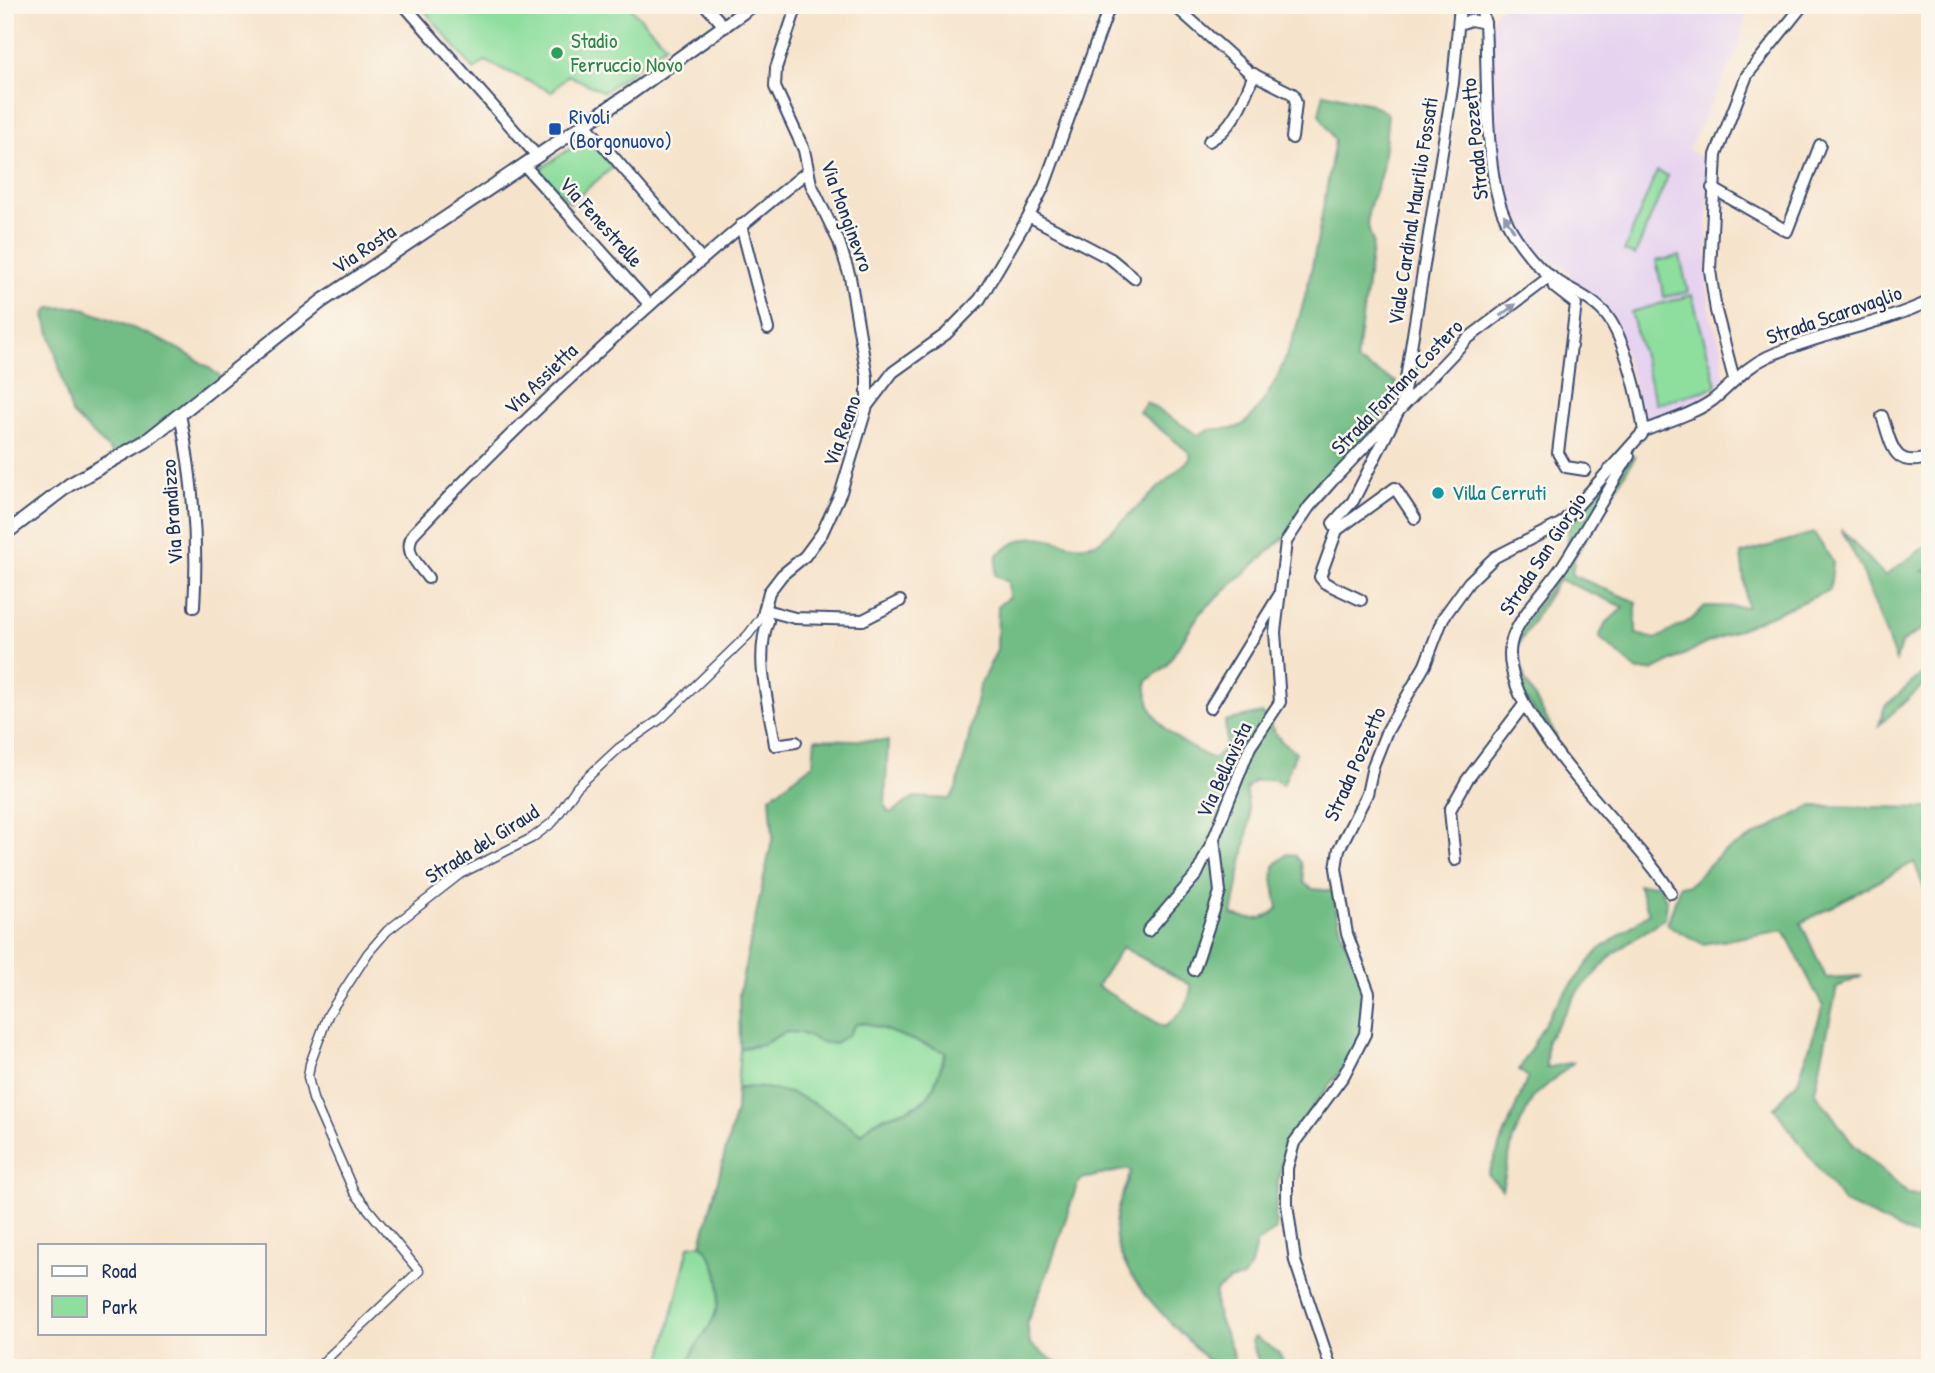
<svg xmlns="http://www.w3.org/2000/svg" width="1935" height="1373" font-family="'Patrick Hand',sans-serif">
<rect width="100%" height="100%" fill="#fbf7ec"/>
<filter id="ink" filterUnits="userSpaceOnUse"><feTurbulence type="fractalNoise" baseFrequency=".0143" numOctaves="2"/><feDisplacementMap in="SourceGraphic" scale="14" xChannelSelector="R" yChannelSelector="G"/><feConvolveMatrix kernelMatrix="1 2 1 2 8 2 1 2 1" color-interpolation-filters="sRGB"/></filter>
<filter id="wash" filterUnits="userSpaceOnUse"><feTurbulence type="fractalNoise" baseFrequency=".00686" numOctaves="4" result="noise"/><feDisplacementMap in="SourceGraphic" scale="28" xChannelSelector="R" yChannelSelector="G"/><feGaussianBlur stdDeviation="1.57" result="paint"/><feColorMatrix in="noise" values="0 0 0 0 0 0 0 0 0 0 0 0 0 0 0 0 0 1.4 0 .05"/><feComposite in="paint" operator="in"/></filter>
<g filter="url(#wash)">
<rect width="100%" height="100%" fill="#f6e3cb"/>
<!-- built -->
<polygon fill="#e6d3f0" points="1503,5 1748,5 1738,49 1688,149 1708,162 1707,289 1711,319 1722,348 1724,379 1704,397 1645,422 1614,317 1599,299 1572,282 1569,271 1553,262 1542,264 1507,214 1496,162 1490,33 1493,17"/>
<!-- green -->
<g fill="#8ede9e" stroke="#54867e" stroke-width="2">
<polygon points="420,5 628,5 666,45 604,92 568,75 552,92 485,61 474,70"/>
<polygon points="588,136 613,167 570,203 539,170"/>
<polygon points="1657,171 1668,176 1635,255 1624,251"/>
<polygon points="1680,256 1688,292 1664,297 1656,261"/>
<polygon points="1692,295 1717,387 1656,404 1631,312"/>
<path d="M 866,1023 L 946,1052 C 941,1064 937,1084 929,1094 C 913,1116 876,1110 862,1134 C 824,1107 785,1081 737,1089 L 740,1048 C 747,1047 756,1047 762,1045 C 771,1042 778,1033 787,1032 C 815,1029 831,1058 856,1024 Z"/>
<path d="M 701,1244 C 722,1265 725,1299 710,1325 C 701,1341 691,1349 688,1368 L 659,1368 L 689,1246 Z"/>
</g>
<!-- forest -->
<g fill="#72bd85" stroke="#467672" stroke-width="2" fill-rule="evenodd">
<path d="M 1324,93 L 1371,104 L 1388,114 C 1386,132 1385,151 1382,169 C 1376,199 1359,210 1373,242 L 1356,361 L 1396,382 L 1395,401 L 1285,537 L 1200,613 L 1166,666 L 1147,681 C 1144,723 1179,742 1213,759 C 1229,749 1227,737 1225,721 L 1262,713 L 1281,741 L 1296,752 L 1283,785 L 1274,779 L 1254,781 L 1246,789 L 1250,820 L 1232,915 C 1251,920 1263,923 1278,908 L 1273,879 L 1274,866 L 1287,854 L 1295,855 L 1301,863 L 1304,883 L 1313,889 L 1332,891 C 1336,907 1338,923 1344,938 C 1350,956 1361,975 1364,993 C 1375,1054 1313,1093 1290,1142 C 1277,1171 1274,1199 1276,1230 L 1256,1243 L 1251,1266 L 1243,1278 L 1229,1281 L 1216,1291 C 1211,1322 1236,1340 1234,1368 L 1215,1368 C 1183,1333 1116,1279 1115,1229 C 1115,1210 1124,1190 1131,1172 L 1128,1169 L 1082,1179 L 1077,1185 L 1049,1269 L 1027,1322 L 1030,1344 L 1064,1368 L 688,1368 C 691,1349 701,1341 710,1325 C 725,1299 722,1265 701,1244 L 736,1111 L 737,1089 C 785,1081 824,1107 862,1134 C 877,1111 913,1116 929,1095 C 937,1084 941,1064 946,1052 L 866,1023 L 856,1024 L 848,1035 L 834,1044 L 821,1042 L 800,1033 L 785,1032 L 763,1044 L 740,1048 L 739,994 L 773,836 L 770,797 L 813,764 L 815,739 L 888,741 L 885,805 L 888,812 L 893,812 L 914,797 L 950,799 L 956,789 L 966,751 L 979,687 L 997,650 L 998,606 L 1009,597 L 1008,582 L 995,575 L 997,555 C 1045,515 1058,557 1099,542 L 1190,459 L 1190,453 L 1139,412 L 1146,402 L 1198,435 C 1220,422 1231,436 1247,421 C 1304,366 1320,218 1335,141 L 1319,114 ZM 1122,947 L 1191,985 C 1191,1003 1179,1017 1164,1027 L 1097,986 Z"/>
<path d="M 78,307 C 126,325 184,345 223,379 L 118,458 L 72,414 L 45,315 L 50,308 Z"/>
<polygon points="1636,455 1574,558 1572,575 1636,602 1636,634 1656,639 1692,619 1705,606 1747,607 1741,554 1814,533 1833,562 1830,590 1707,643 1652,671 1638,671 1599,637 1606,623 1624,607 1559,579 1517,647 1525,680 1556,736 1553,739 1521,691 1512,657 1520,629 1566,564 1569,523 1612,474"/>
<polygon points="1841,529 1885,576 1930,543 1930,568 1923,571 1930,573 1930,624 1901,643 1896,661 1861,568"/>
<polygon points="1930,667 1930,679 1879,725 1885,706"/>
<polygon points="1811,806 1930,808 1929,901 1914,862 1801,923 1826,978 1862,976 1837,987 1815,1091 1852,1143 1908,1194 1930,1195 1930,1243 1844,1203 1774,1108 1798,1081 1823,1007 1784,930 1703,944 1667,925 1680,885 1689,885 1720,854"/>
<polygon points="1658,884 1667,901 1665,918 1614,953 1577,993 1547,1040 1546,1068 1574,1062 1533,1097 1513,1139 1502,1189 1488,1175 1528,1077 1519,1070 1554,1007 1598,951 1649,913 1638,885"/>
<polygon points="1255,1337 1279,1353 1287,1368 1260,1368 1252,1341"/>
</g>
</g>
<g filter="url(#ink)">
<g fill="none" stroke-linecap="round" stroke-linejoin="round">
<defs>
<polyline id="pedestrian" points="317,1368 419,1271 354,1192 313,1099 308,1077 310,1064 328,1015 368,953 387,931 460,874 532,838 553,822 577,787 619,748 662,718 748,635 763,615"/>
<g id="minor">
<polyline points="404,5 537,156"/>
<polyline points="705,5 725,27"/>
<polyline points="797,5 776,68 775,87 804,150 811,184 839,242 850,277 867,377 867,406"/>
<polyline points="1174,5 1249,72 1293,94 1296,103 1292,138"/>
<polyline points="1459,24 1471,20 1485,23"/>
<polyline points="585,124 701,258"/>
<path d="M 1209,141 C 1234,128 1244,99 1254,74"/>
<polyline points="524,165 649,304"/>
<polyline points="1712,188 1787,231 1820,145"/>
<polyline points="1029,216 1111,259 1134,278"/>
<polyline points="741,225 768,329"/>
<polyline points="1551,276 1554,287 1576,304 1558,453 1566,467 1585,470"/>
<polyline points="1734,379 1716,311 1710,270 1716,155 1747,75 1803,5"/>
<path d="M 180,414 C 193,478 198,542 194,607"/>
<path d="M 1882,416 C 1892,444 1892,470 1930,457"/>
<path d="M 1641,436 L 1644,431 C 1665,422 1694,414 1713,400 C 1731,386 1745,367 1767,357 C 1820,333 1877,326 1930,301"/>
<path d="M 1629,456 C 1607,492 1586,529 1563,565 C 1547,589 1526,608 1514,634 C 1483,705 1637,833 1671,893"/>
<polyline points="1337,530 1395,488 1415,518"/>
<path d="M 428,578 C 417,563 402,551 414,533 C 537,403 669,284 808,171"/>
<polyline points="1361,600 1325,583 1320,577 1337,530 1333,523 1353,501 1402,404 1453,83 1460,5"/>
<polyline points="765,610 795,618 863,620 900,601"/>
<polyline points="1210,708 1278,597"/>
<path d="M 796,742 L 775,745 C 769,704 754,660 768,621 L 763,615 L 769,592 L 782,575 L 805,556 L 822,533 L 841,492 L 867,406 L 893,372 L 946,334 L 980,299 L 1029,216 L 1044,186 L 1110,5"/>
<polyline points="1455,860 1450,810 1467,780 1523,706"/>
<polyline points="1148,931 1197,874 1214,838"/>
<polyline points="1194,970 1220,892 1214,838 1250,747 1280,702 1275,632 1286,542 1309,507 1332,481 1467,339 1551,276"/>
<path d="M 1331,1368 L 1295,1261 L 1287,1204 L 1287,1168 L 1294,1143 L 1344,1075 L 1365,1034 L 1369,993 L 1347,934 L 1336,868 L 1339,849 L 1367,794 L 1373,766 L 1386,733 L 1425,665 L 1443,618 L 1469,582 L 1495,557 L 1562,523 L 1644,431 C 1639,399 1626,341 1607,316 C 1592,297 1568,290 1550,276 C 1532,262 1511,234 1503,213 C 1484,167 1488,75 1485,23 L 1480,5"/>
</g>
<polyline id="tertiary" points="5,534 69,485 146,441 322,301 631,93 753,5"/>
</defs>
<!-- pedestrian casing -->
<use href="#pedestrian" stroke="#3c4a6e" stroke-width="11"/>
<!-- minor casing -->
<use href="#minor" stroke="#3c4a6e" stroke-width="14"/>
<!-- tertiary casing -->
<use href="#tertiary" stroke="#3c4a6e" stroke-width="16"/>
<!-- pedestrian -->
<use href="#pedestrian" stroke="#fff" stroke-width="8"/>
<!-- minor -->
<use href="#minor" stroke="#fff" stroke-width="10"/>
<!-- tertiary -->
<use href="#tertiary" stroke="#fff" stroke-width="12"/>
</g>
<!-- one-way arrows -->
<defs><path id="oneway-solid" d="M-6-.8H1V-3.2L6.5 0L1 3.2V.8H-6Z" transform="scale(1.75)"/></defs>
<g fill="#8d97ae">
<use href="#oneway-solid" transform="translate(1509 223) rotate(-122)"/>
<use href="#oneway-solid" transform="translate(1508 310) rotate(-36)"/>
</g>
</g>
<!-- markers -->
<circle fill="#2e9e5b" stroke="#fbf7ec" stroke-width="2.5" cx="557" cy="53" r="7"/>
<rect fill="#1a4fb4" stroke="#fbf7ec" stroke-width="2.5" x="548" y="122" width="14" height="14" rx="3.5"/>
<circle fill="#0f9aa8" stroke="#fbf7ec" stroke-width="2.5" cx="1438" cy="493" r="7"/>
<g text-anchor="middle" stroke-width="5" stroke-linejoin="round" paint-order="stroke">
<!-- leisure labels -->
<g font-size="21" fill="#27864d" stroke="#fbf7ec" text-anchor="start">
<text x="571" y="48">Stadio<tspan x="571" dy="24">Ferruccio Novo</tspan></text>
</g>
<!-- transit labels -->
<g font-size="21" fill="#164399" stroke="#fbf7ec" text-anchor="start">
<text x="569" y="124">Rivoli<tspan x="569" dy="24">(Borgonuovo)</tspan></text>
</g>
<!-- street labels -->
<g font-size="21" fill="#1b2f5e" stroke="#fbf7ec">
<text transform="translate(1475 139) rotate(-96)" y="7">Strada Pozzetto</text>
<text transform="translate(1413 211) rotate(-81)" y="7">Viale Cardinal Maurilio Fossati</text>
<text transform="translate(847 216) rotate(70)" y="7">Via Monginevro</text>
<text transform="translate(601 222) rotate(48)" y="7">Via Fenestrelle</text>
<text transform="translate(364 249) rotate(-34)" y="7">Via Rosta</text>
<text transform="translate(1834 315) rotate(-19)" y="7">Strada Scaravaglio</text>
<text transform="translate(541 379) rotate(-44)" y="7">Via Assietta</text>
<text transform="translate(1397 387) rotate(-46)" y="7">Strada Fontana Costero</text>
<text transform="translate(842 431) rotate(-70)" y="7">Via Reano</text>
<text transform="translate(172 512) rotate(-94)" y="7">Via Brandizzo</text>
<text transform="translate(1543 554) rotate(-57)" y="7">Strada San Giorgio</text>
<text transform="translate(1355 764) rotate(-66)" y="7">Strada Pozzetto</text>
<text transform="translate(1224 770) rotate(-65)" y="7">Via Bellavista</text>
<text transform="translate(482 844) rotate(-32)" y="7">Strada del Giraud</text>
</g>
<!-- culture labels -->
<g font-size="21" fill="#0d838f" stroke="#fbf7ec" text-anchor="start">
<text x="1452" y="500">Villa Cerruti</text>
</g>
</g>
<!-- margin -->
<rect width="1935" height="1373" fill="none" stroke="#fbf7ec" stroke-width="28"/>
<!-- legend -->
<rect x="38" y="1244" width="228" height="91" fill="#fbf7ec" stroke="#a1a7b3" stroke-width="2"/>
<rect x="52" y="1266" width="35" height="10" fill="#ffffff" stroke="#a1a7b3" stroke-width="2"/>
<text x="102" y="1278" font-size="21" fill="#1b2f5e">Road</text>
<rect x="52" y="1296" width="35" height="21" fill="#8ede9e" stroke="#a1a7b3" stroke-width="2"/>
<text x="102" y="1314" font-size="21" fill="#1b2f5e">Park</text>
</svg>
